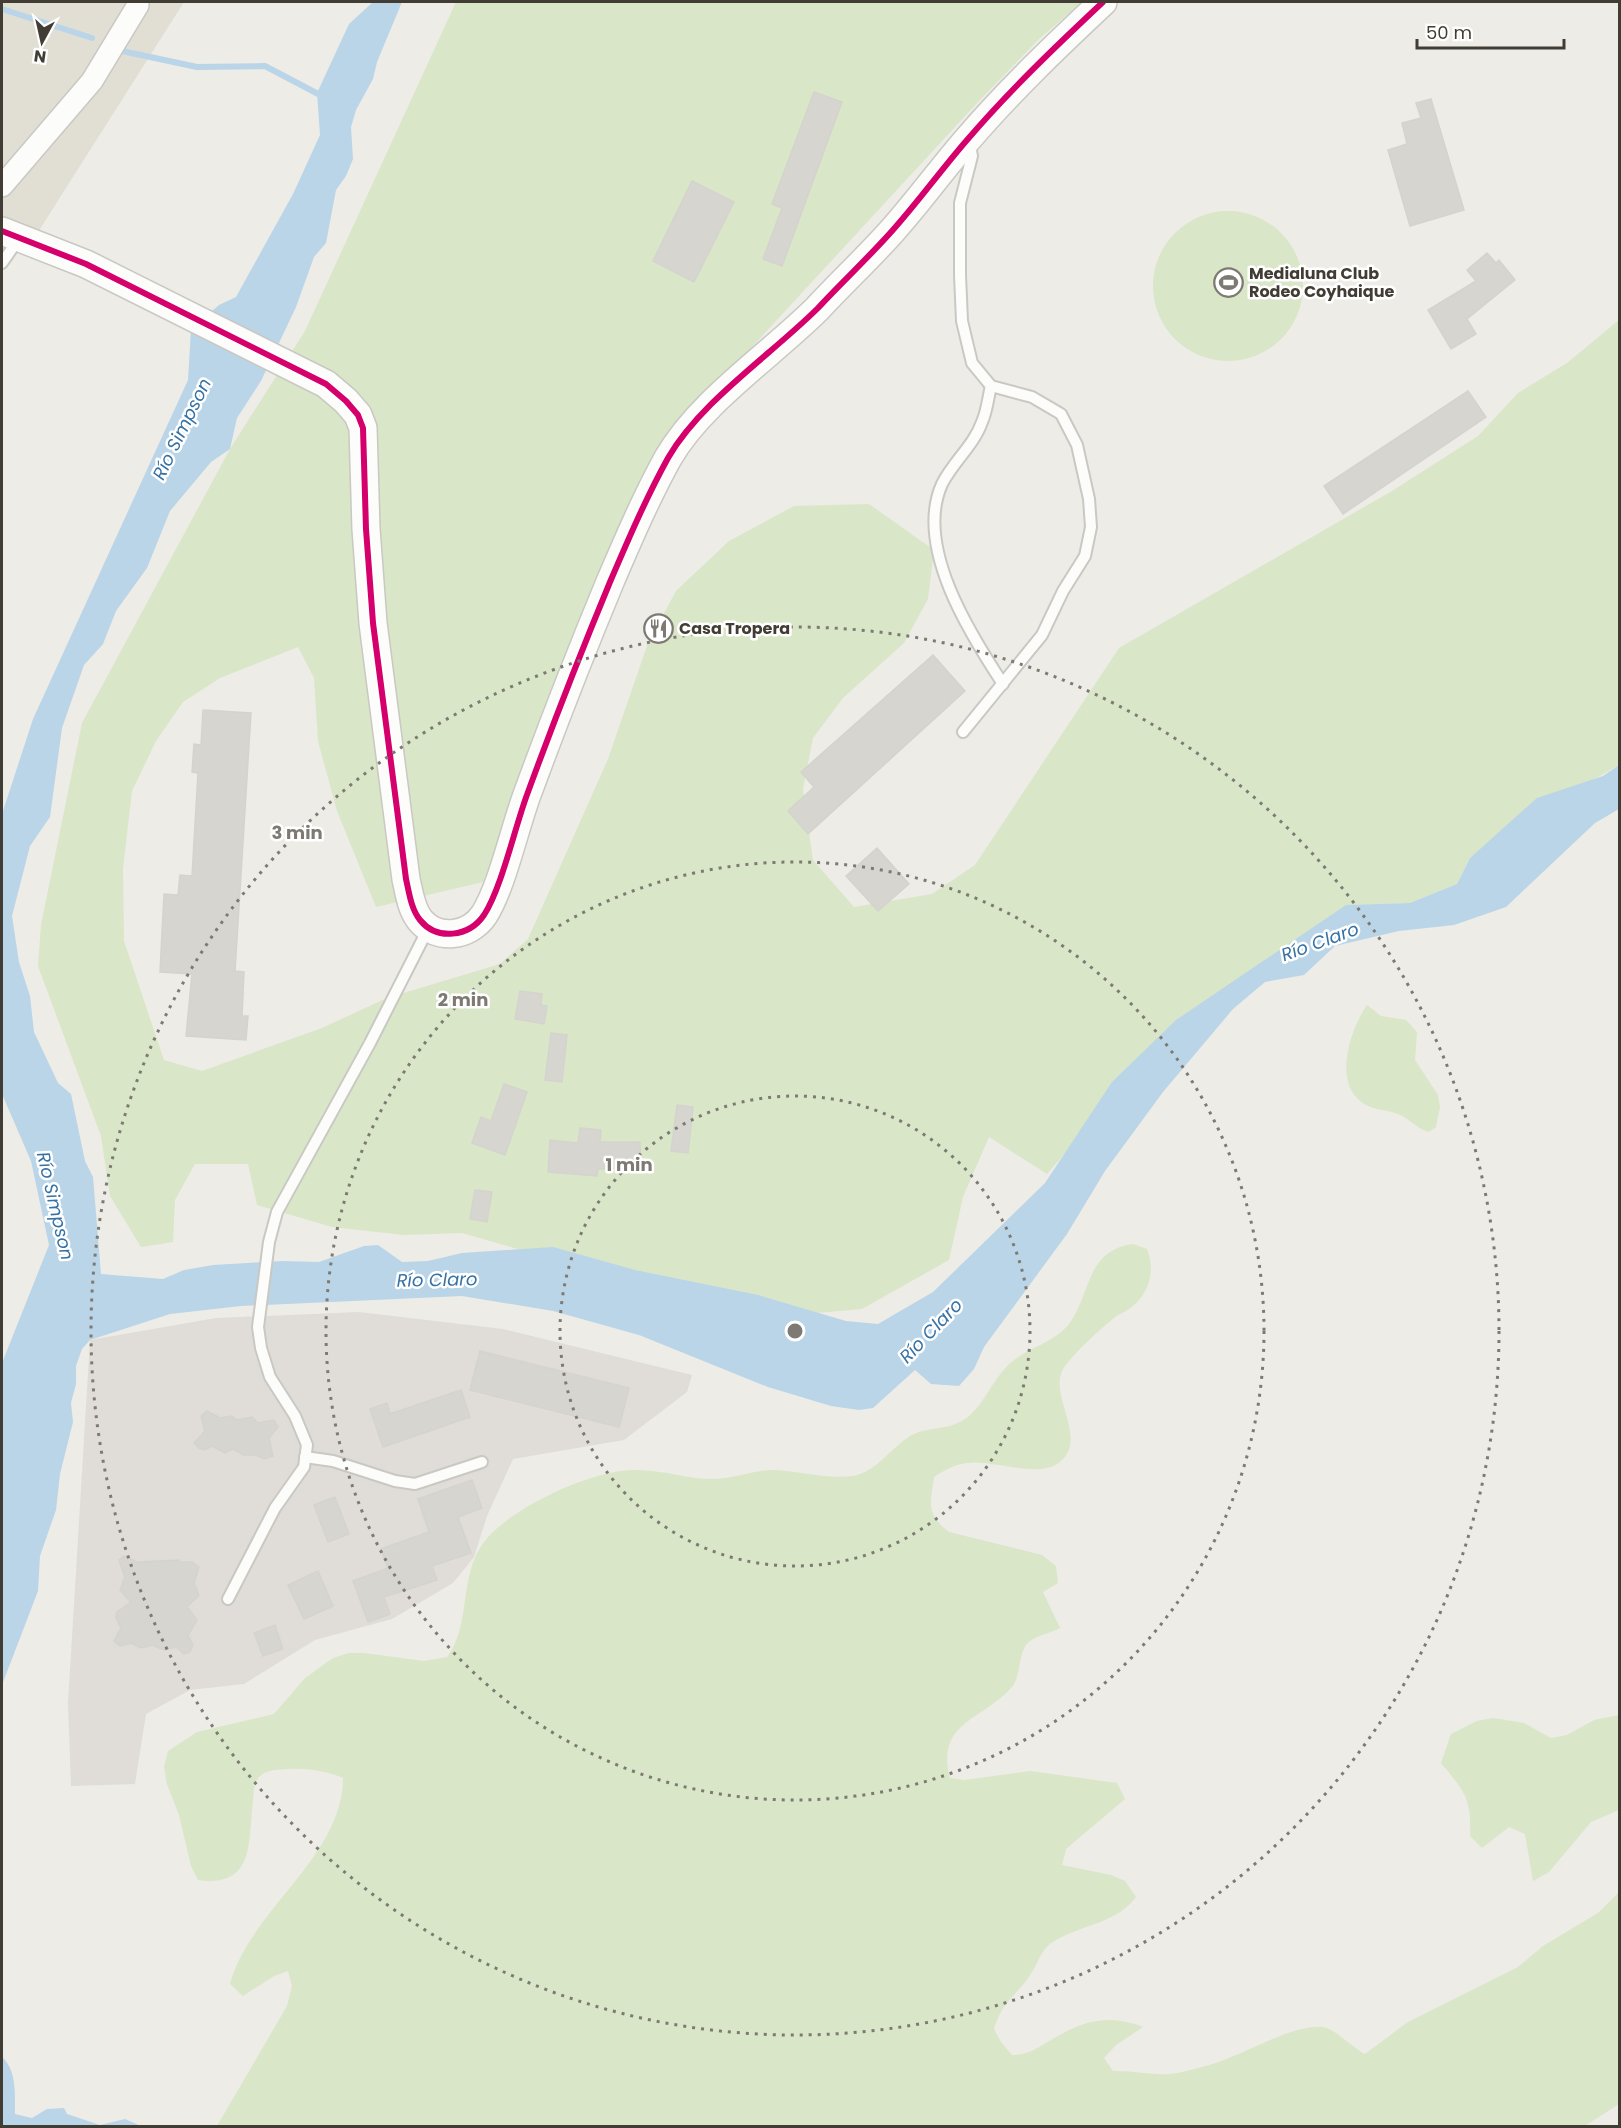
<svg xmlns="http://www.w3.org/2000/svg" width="1621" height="2128" font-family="Poppins,sans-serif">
<rect width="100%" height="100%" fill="#edece7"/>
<!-- residential -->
<polygon fill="#e1ded4" points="2,2 184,2 26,251 2,243"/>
<!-- industrial -->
<polygon fill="#e0ddd8" points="359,1312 503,1329 692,1375 687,1392 624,1440 513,1459 487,1516 474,1557 453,1583 392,1619 315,1640 244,1684 190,1690 146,1714 135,1784 71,1786 68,1703 90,1340 216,1318"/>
<!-- green -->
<g fill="#d9e6c8">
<polygon points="456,2 1082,2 1039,39 978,102 679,426 611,562 483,882 376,907 337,811 318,741 314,678 298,647 220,678 183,702 156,741 132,791 123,869 124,941 164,1060 202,1071 322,1028 387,998 500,964 528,939 608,759 648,643 676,591 729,541 794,506 869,504 934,550 928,599 904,643 843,698 813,738 803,789 813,860 854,907 932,894 975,865 1119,648 1392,491 1478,436 1518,393 1567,363 1619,320 1619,765 1500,833 1470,858 1457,884 1410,903 1346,905 1068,1150 1047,1174 989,1137 963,1197 949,1260 862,1309 783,1316 619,1278 462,1233 404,1235 332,1227 257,1205 248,1164 195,1164 175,1200 173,1242 141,1247 110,1196 101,1136 38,966 41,925 82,723 230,449 305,331"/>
<circle cx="1228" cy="286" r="75"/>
<path d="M 1367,1005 L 1381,1016 L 1406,1020 L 1417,1032 L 1415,1060 L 1438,1095 L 1440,1107 L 1436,1127 L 1429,1132 C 1417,1129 1409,1118 1398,1114 C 1384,1109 1370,1110 1359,1100 C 1334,1078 1351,1028 1367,1005 Z"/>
<path d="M 1133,1244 L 1147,1249 C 1156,1271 1149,1295 1129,1309 C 1124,1313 1118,1314 1114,1318 C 1097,1332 1078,1349 1065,1366 C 1044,1393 1093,1440 1057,1464 C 1036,1478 992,1459 967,1463 C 955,1464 943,1471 934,1477 C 930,1504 926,1514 949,1532 L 1042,1555 L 1056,1566 L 1058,1583 L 1043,1592 L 1060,1628 C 1051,1633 1038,1635 1030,1641 C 1017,1651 1022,1675 1012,1687 C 982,1721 935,1722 950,1778 L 964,1780 L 1030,1771 L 1117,1783 L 1125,1799 L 1066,1849 L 1062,1865 L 1111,1875 L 1125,1881 L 1136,1897 C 1118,1922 1086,1924 1060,1938 C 1041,1947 1042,1956 1032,1972 C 1017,1997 1004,1997 994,2029 L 1001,2042 L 1012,2055 C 1032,2055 1041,2045 1058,2036 C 1088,2019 1111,2015 1143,2027 L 1116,2045 L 1104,2058 L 1113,2071 C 1137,2070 1160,2078 1182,2072 C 1198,2068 1216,2064 1231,2057 C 1255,2048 1297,2024 1323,2027 C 1336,2029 1351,2047 1365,2054 L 1408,2022 L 1518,1967 L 1543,1946 L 1598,1913 L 1619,1892 L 1619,2104 L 1585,2126 L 217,2126 L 287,2006 L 292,1986 L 288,1971 L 274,1976 L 243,1996 L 230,1984 C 250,1910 343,1857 343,1778 C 327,1771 306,1768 288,1769 C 276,1770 262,1769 256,1782 C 253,1787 254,1796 253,1801 C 248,1842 255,1888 198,1880 L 191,1866 L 179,1815 L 167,1784 L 164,1767 L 168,1751 L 197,1732 L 274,1714 L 305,1678 L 333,1658 L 349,1653 L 364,1653 L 424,1661 L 447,1657 C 472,1624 458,1576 484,1542 C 510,1508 590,1471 632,1470 C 660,1469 686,1479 713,1479 C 734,1479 755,1469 776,1470 C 802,1472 828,1479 853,1476 C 877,1472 891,1447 912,1435 C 927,1427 945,1430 960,1422 C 984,1410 991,1378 1013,1361 C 1030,1347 1055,1342 1069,1324 C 1092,1293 1085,1251 1133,1244 Z"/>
<path d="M 1619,1715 L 1619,1810 L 1591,1822 L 1549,1872 L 1533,1881 L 1525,1834 L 1509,1827 L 1482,1848 L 1470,1836 C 1472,1798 1464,1791 1441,1763 L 1451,1734 L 1477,1721 L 1493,1718 L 1524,1723 L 1551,1738 L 1567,1735 L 1594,1720 Z"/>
</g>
<!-- water -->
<g fill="#bad5e8">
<polygon points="373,2 402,2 377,62 373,79 356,110 351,127 353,159 346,176 336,190 326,243 314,257 296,307 261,381 237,418 230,449 211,462 170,511 147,568 116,611 103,644 84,665 62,728 50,817 30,846 12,916 19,962 30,996 34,1032 58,1083 71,1094 85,1161 93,1177 101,1274 163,1279 184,1270 213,1265 282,1261 319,1262 364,1246 378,1245 402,1262 428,1261 462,1253 553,1247 635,1270 758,1295 846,1321 878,1324 933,1292 1045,1183 1112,1082 1176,1020 1346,905 1410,903 1457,884 1470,858 1537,798 1603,776 1619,765 1619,809 1595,823 1506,907 1454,925 1399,931 1335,946 1304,975 1265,982 1233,1009 1163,1092 1105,1171 1067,1234 984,1347 974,1369 959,1386 931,1384 915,1370 873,1408 859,1410 831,1406 768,1387 639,1335 553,1311 462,1296 241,1306 170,1314 90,1340 82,1349 76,1366 76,1384 71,1403 73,1422 60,1474 56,1510 40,1556 38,1591 2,1685 2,1363 49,1245 31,1161 2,1094 2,814 33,719 188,380 191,329 219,305 236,297 293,194 320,135 317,93 349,24"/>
<path d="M 2,2057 C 17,2070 15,2095 15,2114 L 32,2118 L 47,2109 L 64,2108 L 67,2114 L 100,2125 L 125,2119 L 141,2126 L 2,2126 Z"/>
</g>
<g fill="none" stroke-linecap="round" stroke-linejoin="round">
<!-- stream -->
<g stroke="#bad5e8" stroke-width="6">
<polyline points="2,9 92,38"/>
<polyline points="122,51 197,67 265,66 322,96"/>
</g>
</g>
<!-- building -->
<g fill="#d7d5cf" stroke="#d5d3cd" stroke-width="1.5">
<polygon points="814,92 842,102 782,266 763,259 782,208 772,204"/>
<polygon points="1431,99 1464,210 1410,226 1388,150 1407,144 1402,123 1421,118 1416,103"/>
<polygon points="692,181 734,202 694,282 653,261"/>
<polygon points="1487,253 1496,263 1499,260 1515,280 1467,319 1476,334 1451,349 1428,310 1476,281 1467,270"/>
<polygon points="1468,391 1486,417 1343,514 1324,486"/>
<polygon points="933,655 965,691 808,834 788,811 814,787 801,772"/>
<polygon points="203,710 251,713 235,971 244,972 242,1016 248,1016 246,1040 186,1036 192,974 160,972 164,894 178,895 180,875 192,876 198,773 192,772 194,744 201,745"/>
<polygon points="877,848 909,884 878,911 846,876"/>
<polygon points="520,991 542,994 541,1005 547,1006 544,1024 515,1019"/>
<polygon points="551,1033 567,1035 562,1082 545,1080"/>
<polygon points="504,1084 527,1092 505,1155 472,1143 481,1117 491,1121"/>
<polygon points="677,1105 693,1107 688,1153 671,1151"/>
<polygon points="580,1128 601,1130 600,1142 640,1142 641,1168 598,1169 597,1176 548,1172 550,1140 578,1143"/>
<polygon points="475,1190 492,1192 487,1222 470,1219"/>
<polygon points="480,1351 629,1388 619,1427 470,1390"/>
<polygon points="461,1390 470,1417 383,1447 370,1409 387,1403 390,1414"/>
<polygon points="207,1411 220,1418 232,1416 237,1420 252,1417 258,1423 274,1420 278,1427 269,1438 273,1456 264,1459 256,1455 244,1455 233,1449 225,1453 212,1446 204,1450 199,1448 194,1443 205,1431 201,1416"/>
<polygon points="472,1480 482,1508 458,1517 471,1553 432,1566 437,1580 384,1597 390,1614 368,1622 353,1581 388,1568 381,1549 429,1532 418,1499"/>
<polygon points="335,1497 349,1534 328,1542 314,1505"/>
<polygon points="124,1556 137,1562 179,1560 179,1562 192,1562 199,1567 194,1583 199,1595 187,1607 197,1620 188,1635 193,1645 190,1652 184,1654 176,1647 164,1650 152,1645 141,1648 131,1643 120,1646 114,1641 121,1628 116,1618 117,1612 131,1602 120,1590 125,1577 119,1560"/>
<polygon points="318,1571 333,1606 304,1619 288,1585"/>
<polygon points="275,1625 283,1649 263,1656 254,1633"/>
</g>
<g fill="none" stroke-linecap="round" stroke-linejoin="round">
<defs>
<g id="service">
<polyline points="2,263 20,237"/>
<path d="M 991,386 C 988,398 987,411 982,422 C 974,445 953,462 942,484 C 914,546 970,634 1003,684"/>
<polyline points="963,732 1042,635 1063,591 1085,556 1091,527 1089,499 1077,445 1061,414 1032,397 991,386 972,363 962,321 960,275 960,203 972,156 969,141"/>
<polyline points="305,1457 333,1461 395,1481 415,1484 482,1462"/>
<polyline points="228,1599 275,1508 304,1467 307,1445 295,1416 270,1377 261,1348 258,1327 269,1242 277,1212 370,1043 429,927"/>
</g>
<polyline id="minor" points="2,186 92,81 138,5"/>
<path id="tertiary" d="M 2,231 L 86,264 L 326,384 L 346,401 L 358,415 L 363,428 L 366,529 L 373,623 L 406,879 C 409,892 411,909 420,920 C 437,941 469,937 484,915 C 502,887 515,826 528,792 C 554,721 581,652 610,582 C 628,540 646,498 668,458 C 701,401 771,355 818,308 C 842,282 868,258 892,231 C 918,202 941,170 967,140 C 1009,91 1056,46 1103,2"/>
</defs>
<!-- service casing -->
<use href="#service" stroke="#c9c8c3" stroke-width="14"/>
<!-- minor casing -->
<use href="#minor" stroke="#c9c8c3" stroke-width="24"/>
<!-- tertiary casing -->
<use href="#tertiary" stroke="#c9c8c3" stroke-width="30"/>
<!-- service -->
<use href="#service" stroke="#fcfcfb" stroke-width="10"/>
<!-- minor -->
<use href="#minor" stroke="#fcfcfb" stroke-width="21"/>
<!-- tertiary -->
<use href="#tertiary" stroke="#fcfcfb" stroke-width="27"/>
<defs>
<path id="cycleway" d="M 2,231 L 86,264 L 326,384 L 346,401 L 358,415 L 363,428 L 366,529 L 373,623 L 406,879 C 409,892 411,909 420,920 C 437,941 469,937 484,915 C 502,887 515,826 528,792 C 554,721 581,652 610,582 C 628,540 646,498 668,458 C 701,401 771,355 818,308 C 842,282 868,258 892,231 C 918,202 941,170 967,140 C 1009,91 1056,46 1103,2"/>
</defs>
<!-- cycleway casing -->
<use href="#cycleway" stroke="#fff" stroke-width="10"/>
<!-- cycleway -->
<use href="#cycleway" stroke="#d6006c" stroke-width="6"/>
</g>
<!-- distance rings -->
<g fill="none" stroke="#7e7a73" stroke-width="3" stroke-dasharray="3 6">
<circle cx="795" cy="1331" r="235"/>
<circle cx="795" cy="1331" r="469"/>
<circle cx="795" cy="1331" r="704"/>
</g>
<!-- icons -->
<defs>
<symbol id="stadium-ring" viewBox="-11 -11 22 22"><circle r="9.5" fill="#fff" stroke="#7e7a73" stroke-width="1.5"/><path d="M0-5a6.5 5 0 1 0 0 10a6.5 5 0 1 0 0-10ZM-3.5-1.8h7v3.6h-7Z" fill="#7e7a73"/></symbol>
<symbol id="restaurant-ring" viewBox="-11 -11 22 22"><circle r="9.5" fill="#fff" stroke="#7e7a73" stroke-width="1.5"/><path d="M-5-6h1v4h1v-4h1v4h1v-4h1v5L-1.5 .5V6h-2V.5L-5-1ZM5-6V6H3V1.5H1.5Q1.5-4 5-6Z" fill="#7e7a73"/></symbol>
</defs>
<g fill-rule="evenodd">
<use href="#stadium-ring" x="1212" y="266" width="33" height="33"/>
<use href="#restaurant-ring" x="642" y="612" width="33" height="33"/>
</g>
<g text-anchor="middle" stroke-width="5" stroke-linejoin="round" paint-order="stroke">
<!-- poi labels -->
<g font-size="16" font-weight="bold" fill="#423d34" stroke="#fff" text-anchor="start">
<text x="1249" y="279">Medialuna Club<tspan x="1249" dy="18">Rodeo Coyhaique</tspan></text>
<text x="679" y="634">Casa Tropera</text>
</g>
<!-- water labels -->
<g font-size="18" font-style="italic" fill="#3772a4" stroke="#fff">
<text transform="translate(182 429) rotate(-64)" y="6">Río Simpson</text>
<text transform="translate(1320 942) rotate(-20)" y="6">Río Claro</text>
<text transform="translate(55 1206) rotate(77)" y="6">Río Simpson</text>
<text transform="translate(437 1280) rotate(-1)" y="6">Río Claro</text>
<text transform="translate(931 1331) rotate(-46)" y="6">Río Claro</text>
</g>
</g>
<circle cx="795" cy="1331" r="9" fill="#7e7a73" stroke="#fff" stroke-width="3"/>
<g font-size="18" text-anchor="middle" font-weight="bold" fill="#7e7a73" stroke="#fff" stroke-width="5" stroke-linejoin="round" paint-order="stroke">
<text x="297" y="839">3 min</text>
<text x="463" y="1006">2 min</text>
<text x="629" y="1171">1 min</text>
</g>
<!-- border -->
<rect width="1621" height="2128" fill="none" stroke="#423d34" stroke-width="6"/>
<!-- north arrow -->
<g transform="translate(42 42) rotate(188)" stroke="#ffffff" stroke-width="4.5" paint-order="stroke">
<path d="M0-4.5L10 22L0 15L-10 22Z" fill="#423d34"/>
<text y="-9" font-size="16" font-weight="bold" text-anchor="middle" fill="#423d34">N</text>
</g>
<!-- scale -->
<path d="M1417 39v9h147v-9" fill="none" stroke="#423d34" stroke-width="3"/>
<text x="1426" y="39" font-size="18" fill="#423d34" stroke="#ffffff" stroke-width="4.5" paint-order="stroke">50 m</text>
</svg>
